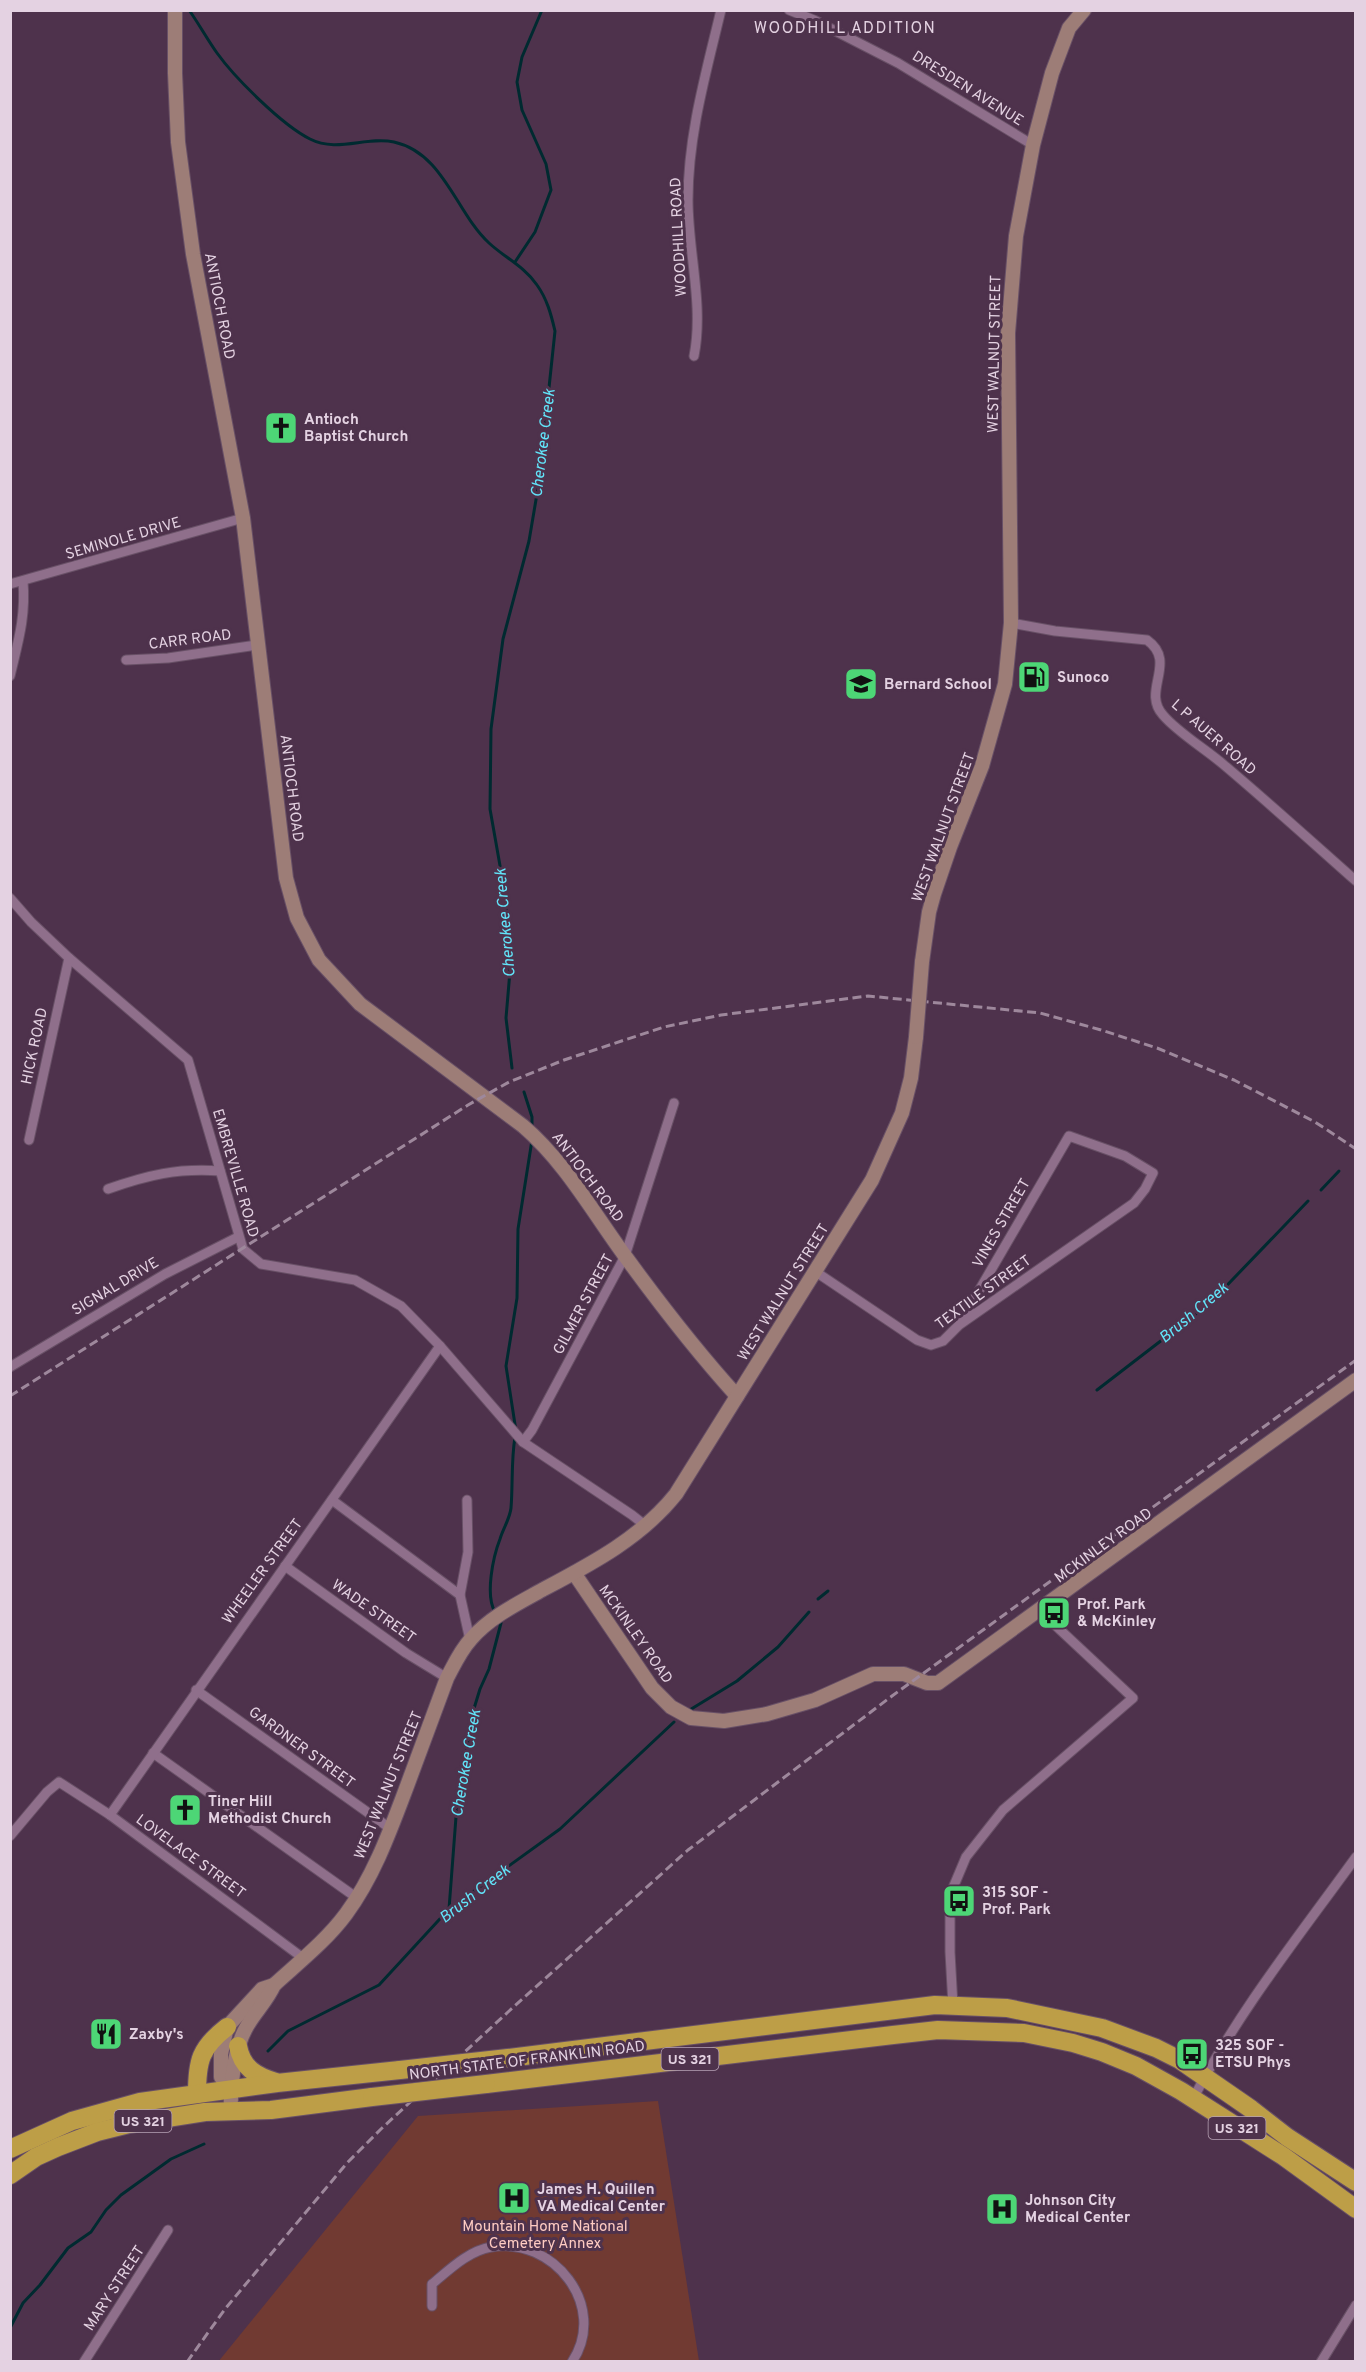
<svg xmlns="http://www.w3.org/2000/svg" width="1366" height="2372" font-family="Overpass,sans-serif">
<rect width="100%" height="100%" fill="#4e324c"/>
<!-- green -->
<polygon fill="#713a32" points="658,2101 699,2361 218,2362 418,2116"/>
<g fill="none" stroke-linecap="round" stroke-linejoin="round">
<!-- stream -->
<g stroke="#002a30" stroke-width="3">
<path d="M 189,10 C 199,24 207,39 217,53 C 235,78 282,125 310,139 C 337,153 366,136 394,142 C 444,153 456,213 489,243 C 504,257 525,267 537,285 C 547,299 551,314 555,331 L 539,482 L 529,541 L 503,639 L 491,729 L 490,809 L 505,894 L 510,971 L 506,1018 L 512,1068"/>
<polyline points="515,262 535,232 551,190 546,164 522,110 517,82 522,57 542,10"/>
<polyline points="524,1092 532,1117 532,1128"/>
<polyline points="1321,1190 1339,1171"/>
<polyline points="1097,1390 1210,1303 1308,1201"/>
<polyline points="516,1431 506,1366 517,1298 518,1229 532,1140"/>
<polyline points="818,1599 828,1591"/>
<path d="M 495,1612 C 485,1595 493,1557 500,1539 C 503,1529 510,1518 511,1508 C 513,1484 511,1461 515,1437"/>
<polyline points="688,1711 737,1681 778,1647 809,1612"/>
<polyline points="449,1909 456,1817 472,1715 480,1689 489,1669 501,1623 500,1621"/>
<polyline points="268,2051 288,2031 379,1985 449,1909 560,1829 674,1722"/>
<polyline points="10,2328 23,2303 40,2285 68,2248 91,2232 106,2210 121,2195 171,2159 204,2144"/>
</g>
<defs>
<g id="street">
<polyline points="789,10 814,20 898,63 1033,145"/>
<path d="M 694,356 C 704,305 688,252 688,200 C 688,135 706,73 721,10"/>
<polyline points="10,584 243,518"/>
<path d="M 1011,623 L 1055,631 L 1147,640 C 1178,662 1141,691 1163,715 C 1177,732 1207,750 1224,765 C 1269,803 1312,842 1356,881"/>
<polyline points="126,660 168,658 257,645"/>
<path d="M 10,676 C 18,642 26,617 23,581"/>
<polyline points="10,898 31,922 69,958 188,1060 243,1249 261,1264 355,1280 401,1306 440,1346 523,1442 632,1515 646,1526"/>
<polyline points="29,1140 69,958"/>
<path d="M 108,1189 C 148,1175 177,1168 220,1171"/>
<polyline points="816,1272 917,1340 931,1345 943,1341 959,1325 1134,1203 1145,1189 1153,1173 1125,1156 1069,1136 959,1325"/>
<polyline points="10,1367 165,1274 238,1237"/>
<polyline points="523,1442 532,1430 625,1256 674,1103"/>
<polyline points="332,1500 460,1595"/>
<polyline points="467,1500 468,1552 460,1595 470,1640"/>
<polyline points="285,1566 406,1653 447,1678"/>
<polyline points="196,1690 391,1829"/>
<polyline points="153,1753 357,1898"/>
<polyline points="110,1815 440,1346"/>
<polyline points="10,1836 47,1792 59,1782 110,1815 303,1958"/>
<polyline points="953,2006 950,1952 950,1895 966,1857 1003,1810 1133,1698 1040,1611"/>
<path d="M 1193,2099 C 1238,2012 1299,1936 1356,1857"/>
<path d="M 432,2306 L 432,2284 C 449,2270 468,2251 491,2247 C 553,2236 609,2306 572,2362"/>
<polyline points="84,2362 168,2230"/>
<polyline points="1321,2362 1356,2305"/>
</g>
<g id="secondary">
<path d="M 175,10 L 175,73 L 178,142 L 193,254 L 243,518 L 286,878 L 297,918 L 319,960 L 360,1004 L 523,1126 C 565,1162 592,1211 625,1256 C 660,1304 697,1352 737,1396"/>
<polyline points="922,962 929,912 934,894 950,847 982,766 1005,684 1011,623 1008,333 1016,236 1033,145 1052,73 1069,28 1084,10"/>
<polyline points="574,1573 652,1688 671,1707 691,1718 724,1721 767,1714 815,1700 873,1674 904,1674 927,1683 938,1683 1356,1380"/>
<polyline points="230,2091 221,2077 221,2054 227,2027 262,1989 274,1985"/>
<path d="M 231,2110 C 230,2087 234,2049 246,2028 C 254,2013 267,2001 274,1985 C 298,1963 326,1941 346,1914 C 374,1876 390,1831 407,1786 C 420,1750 434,1714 447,1678 C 454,1665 460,1651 471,1639 C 490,1617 517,1604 542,1590 C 591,1564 641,1538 676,1494 L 872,1180 L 902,1113 L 911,1078 L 916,1037"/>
</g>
<g id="highway">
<path d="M 238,2046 C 242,2068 256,2076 276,2082"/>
<polyline points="508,2058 935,2005 1007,2008 1102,2028 1156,2048 1180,2060 1251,2109 1287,2137 1356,2182"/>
<polyline points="486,2084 893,2035 938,2030 1024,2033 1073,2043 1102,2052 1136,2066 1181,2091 1283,2156 1356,2209"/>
<path d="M 197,2094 C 197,2061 200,2048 227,2027"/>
<polyline points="10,2149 72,2121 140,2102 277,2083 400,2070"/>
<polyline points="10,2175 36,2157 58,2147 97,2132 129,2124 205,2112 271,2110 372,2097"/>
</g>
</defs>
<!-- street casing -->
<use href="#street" stroke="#685066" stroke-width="11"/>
<!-- secondary casing -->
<use href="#secondary" stroke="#685066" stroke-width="16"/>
<!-- highway casing -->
<use href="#highway" stroke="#685066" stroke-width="20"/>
<!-- street -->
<use href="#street" stroke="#8f6f8b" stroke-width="9"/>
<!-- secondary -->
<use href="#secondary" stroke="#9d7d77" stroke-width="14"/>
<!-- highway -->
<use href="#highway" stroke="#bd9e47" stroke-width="18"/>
<!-- rail -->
<g stroke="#9e889c" stroke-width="3" stroke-dasharray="9 4.5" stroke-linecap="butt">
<polyline points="10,1396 468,1105 509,1082 564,1060 664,1027 721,1015 868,996 1040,1013 1101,1030 1157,1048 1234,1080 1315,1122 1356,1149"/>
<polyline points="187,2362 225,2309 347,2163 381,2129 508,2012 688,1850 892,1696 1356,1360"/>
</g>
<defs>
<polyline id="secondary-bridge" points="916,1037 922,962"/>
<g id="highway-bridge">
<polyline points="400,2070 508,2058"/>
<polyline points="372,2097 486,2084"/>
</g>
</defs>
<!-- secondary-bridge casing -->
<use href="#secondary-bridge" stroke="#685066" stroke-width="16" stroke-linecap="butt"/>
<!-- highway-bridge casing -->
<use href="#highway-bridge" stroke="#685066" stroke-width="20" stroke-linecap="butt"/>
<!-- secondary-bridge -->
<use href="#secondary-bridge" stroke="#9d7d77" stroke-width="14"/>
<!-- highway-bridge -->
<use href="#highway-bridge" stroke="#bd9e47" stroke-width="18"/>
</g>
<!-- icons -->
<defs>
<symbol id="church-square" viewBox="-11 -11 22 22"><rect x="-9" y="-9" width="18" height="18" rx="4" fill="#4dd676" stroke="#4e324c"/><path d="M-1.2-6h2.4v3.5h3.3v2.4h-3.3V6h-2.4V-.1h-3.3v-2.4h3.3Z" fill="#111"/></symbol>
<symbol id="fuel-square" viewBox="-11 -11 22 22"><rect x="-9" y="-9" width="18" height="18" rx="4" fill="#4dd676" stroke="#4e324c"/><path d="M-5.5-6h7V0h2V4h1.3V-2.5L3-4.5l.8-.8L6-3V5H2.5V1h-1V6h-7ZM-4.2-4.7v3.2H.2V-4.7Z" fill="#111"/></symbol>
<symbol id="school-square" viewBox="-11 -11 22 22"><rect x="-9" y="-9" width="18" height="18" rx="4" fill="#4dd676" stroke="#4e324c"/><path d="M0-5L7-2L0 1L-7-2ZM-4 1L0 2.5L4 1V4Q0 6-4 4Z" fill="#111"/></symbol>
<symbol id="bus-square" viewBox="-11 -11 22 22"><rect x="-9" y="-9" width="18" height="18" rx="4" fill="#4dd676" stroke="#4e324c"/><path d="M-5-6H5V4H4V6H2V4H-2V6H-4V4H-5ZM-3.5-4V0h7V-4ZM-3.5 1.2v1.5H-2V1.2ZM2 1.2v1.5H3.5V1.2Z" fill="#111"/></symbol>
<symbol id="restaurant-square" viewBox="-11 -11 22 22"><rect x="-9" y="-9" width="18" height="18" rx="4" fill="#4dd676" stroke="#4e324c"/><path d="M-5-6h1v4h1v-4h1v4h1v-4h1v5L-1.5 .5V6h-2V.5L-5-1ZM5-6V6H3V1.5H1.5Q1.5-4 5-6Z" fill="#111"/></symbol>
<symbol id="hospital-square" viewBox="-11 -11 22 22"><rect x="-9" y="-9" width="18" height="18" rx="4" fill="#4dd676" stroke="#4e324c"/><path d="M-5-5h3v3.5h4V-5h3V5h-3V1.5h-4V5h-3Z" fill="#111"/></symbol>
</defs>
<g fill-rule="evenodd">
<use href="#church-square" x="262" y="409" width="38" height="38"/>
<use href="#fuel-square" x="1015" y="658" width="38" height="38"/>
<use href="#school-square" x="842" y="665" width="38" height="38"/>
<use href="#bus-square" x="1035" y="1594" width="38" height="38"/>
<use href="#church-square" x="166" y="1791" width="38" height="38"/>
<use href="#bus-square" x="940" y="1882" width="38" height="38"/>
<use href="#restaurant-square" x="87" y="2015" width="38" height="38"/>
<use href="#bus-square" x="1173" y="2035" width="38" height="38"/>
<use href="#hospital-square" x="495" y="2179" width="38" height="38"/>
<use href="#hospital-square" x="983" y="2190" width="38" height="38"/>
</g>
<g text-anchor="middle" stroke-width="6" stroke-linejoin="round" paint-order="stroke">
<!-- shield labels -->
<g fill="#4e324c" stroke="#b7a2b5" stroke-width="1.5">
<rect x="661.5" y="2048" width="57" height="22" rx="4.5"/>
<rect x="114.5" y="2110" width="57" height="22" rx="4.5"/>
<rect x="1208.5" y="2117" width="57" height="22" rx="4.5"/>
</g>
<g font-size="14" font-weight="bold" fill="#e4d2e2">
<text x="690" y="2064">US 321</text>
<text x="143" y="2126">US 321</text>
<text x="1237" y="2133">US 321</text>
</g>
<!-- street labels -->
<g font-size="15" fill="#e4d2e2" stroke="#4e324c">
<text transform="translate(968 88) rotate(32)" y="5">DRESDEN AVENUE</text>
<text transform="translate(678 237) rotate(-93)" y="5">WOODHILL ROAD</text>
<text transform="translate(220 306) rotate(79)" y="5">ANTIOCH ROAD</text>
<text transform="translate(994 354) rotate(-89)" y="5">WEST WALNUT STREET</text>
<text transform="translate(123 538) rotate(-16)" y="5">SEMINOLE DRIVE</text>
<text transform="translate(190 639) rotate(-7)" y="5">CARR ROAD</text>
<text transform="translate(1214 737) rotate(41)" y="5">L P AUER ROAD</text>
<text transform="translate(292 788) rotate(83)" y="5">ANTIOCH ROAD</text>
<text transform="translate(943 827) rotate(-70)" y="5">WEST WALNUT STREET</text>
<text transform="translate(34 1046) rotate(-78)" y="5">HICK ROAD</text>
<text transform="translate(236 1173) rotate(74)" y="5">EMBREVILLE ROAD</text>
<text transform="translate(588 1177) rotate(53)" y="5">ANTIOCH ROAD</text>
<text transform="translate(1001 1223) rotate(-60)" y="5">VINES STREET</text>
<text transform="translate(115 1286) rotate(-31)" y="5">SIGNAL DRIVE</text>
<text transform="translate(783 1292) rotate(-58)" y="5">WEST WALNUT STREET</text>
<text transform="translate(983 1292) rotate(-36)" y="5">TEXTILE STREET</text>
<text transform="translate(583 1304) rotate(-62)" y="5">GILMER STREET</text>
<text transform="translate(1103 1545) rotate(-36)" y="5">MCKINLEY ROAD</text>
<text transform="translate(262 1571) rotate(-54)" y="5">WHEELER STREET</text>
<text transform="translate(374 1611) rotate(35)" y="5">WADE STREET</text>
<text transform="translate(636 1634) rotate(55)" y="5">MCKINLEY ROAD</text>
<text transform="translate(302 1747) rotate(36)" y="5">GARDNER STREET</text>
<text transform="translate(388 1785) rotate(-68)" y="5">WEST WALNUT STREET</text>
<text transform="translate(191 1856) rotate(36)" y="5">LOVELACE STREET</text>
<text transform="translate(527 2060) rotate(-7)" y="5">NORTH STATE OF FRANKLIN ROAD</text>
<text transform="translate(114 2288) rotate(-57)" y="5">MARY STREET</text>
</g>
<!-- poi labels -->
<g font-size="15" font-weight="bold" fill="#e4d2e2" stroke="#4e324c" text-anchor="start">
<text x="304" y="424">Antioch<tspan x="304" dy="17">Baptist Church</tspan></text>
<text x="1057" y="682">Sunoco</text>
<text x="884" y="689">Bernard School</text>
<text x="1077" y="1609">Prof. Park<tspan x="1077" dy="17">&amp; McKinley</tspan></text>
<text x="208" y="1806">Tiner Hill<tspan x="208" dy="17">Methodist Church</tspan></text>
<text x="982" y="1897">315 SOF -<tspan x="982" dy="17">Prof. Park</tspan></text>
<text x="129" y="2039">Zaxby's</text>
<text x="1215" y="2050">325 SOF -<tspan x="1215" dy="17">ETSU Phys</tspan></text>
<text x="537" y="2194">James H. Quillen<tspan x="537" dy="17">VA Medical Center</tspan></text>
<text x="1025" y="2205">Johnson City<tspan x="1025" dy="17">Medical Center</tspan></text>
</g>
<!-- park labels -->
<g font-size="15" fill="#fecbc2" stroke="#4e324c">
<text x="545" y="2231">Mountain Home National<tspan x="545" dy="17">Cemetery Annex</tspan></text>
</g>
<!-- neighbourhood labels -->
<g font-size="16" letter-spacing="1.5" fill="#e4d2e2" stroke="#4e324c">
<text x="845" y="33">WOODHILL ADDITION</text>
</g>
<!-- water labels -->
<g font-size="16" font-style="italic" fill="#62e5fa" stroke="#4e324c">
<text transform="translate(542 443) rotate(-83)" y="6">Cherokee Creek</text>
<text transform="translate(504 923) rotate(-95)" y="6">Cherokee Creek</text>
<text transform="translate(1193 1312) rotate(-40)" y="6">Brush Creek</text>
<text transform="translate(465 1763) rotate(-80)" y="6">Cherokee Creek</text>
<text transform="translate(474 1893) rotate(-38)" y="6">Brush Creek</text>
</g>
</g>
<!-- border -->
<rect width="1366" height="2372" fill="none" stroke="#e4d2e2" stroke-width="24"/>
</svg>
